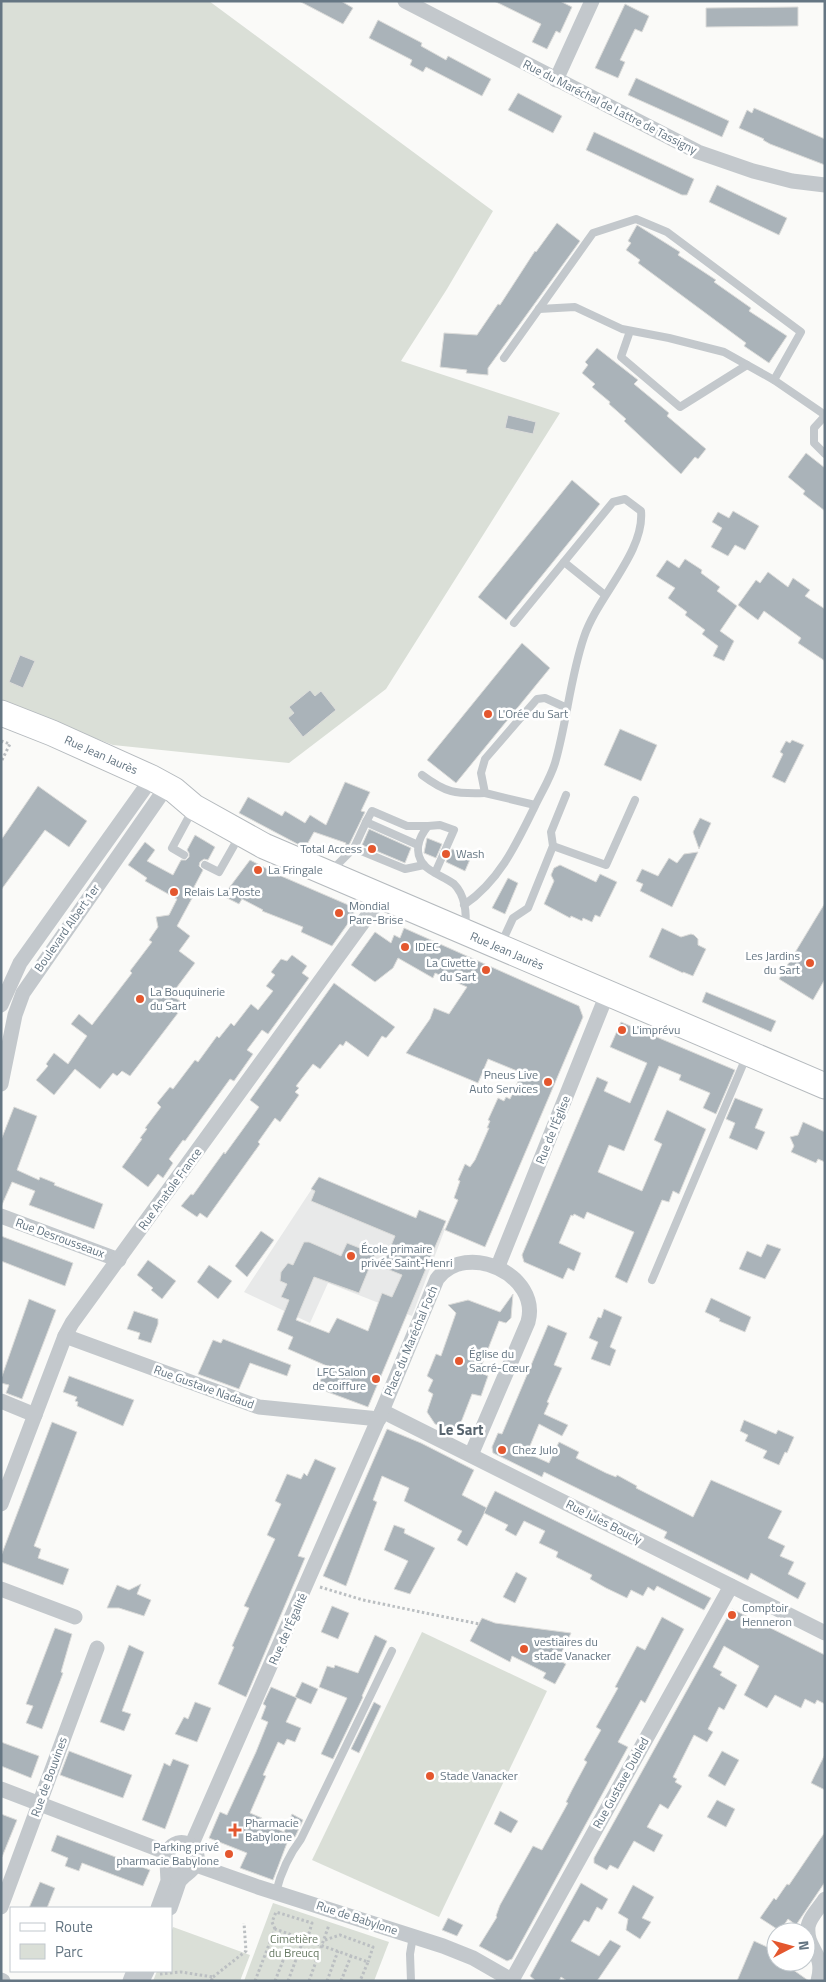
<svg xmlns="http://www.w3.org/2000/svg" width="826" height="1982" font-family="'Titillium Web',sans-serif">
<rect width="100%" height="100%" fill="#fafaf8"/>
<!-- built -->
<polygon fill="#e8e9e9" points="319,1178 445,1229 412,1316 328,1283 310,1323 244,1292"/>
<!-- green -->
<g fill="#dadfd7">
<polygon points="1,1 209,1 493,211 447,289 401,361 560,413 386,689 289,763 113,745 1,702"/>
<polygon points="422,1632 547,1691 439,1917 312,1860"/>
<polygon points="273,1903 389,1942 374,1981 244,1981"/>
<polygon points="173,1927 250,1955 240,1981 153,1981 157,1971 171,1971 171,1933"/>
</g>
<!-- building -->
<g fill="#aab3b9" stroke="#dcdcda">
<polygon points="299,1 341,1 353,8 343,24"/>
<polygon points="494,1 560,1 572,7 560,33 556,31 547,49 532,42 541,24"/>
<polygon points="625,4 649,16 642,32 635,29 620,60 625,62 618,78 595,68"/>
<polygon points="798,7 798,26 706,27 706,8"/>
<polygon points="378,20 422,43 421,46 446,60 448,56 491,79 482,96 426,67 423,72 410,65 412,60 369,38"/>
<polygon points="636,78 729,121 722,137 628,95"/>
<polygon points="518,93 562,116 553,133 508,110"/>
<polygon points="754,108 825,139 825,165 770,144 763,140 764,139 739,128 747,110 752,113"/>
<polygon points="594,132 694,179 687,195 682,195 586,150"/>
<polygon points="717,185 787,218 779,235 709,202"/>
<polygon points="557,223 580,241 488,368 488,375 466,373 467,370 440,367 444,333 477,335 498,304 500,305 535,251 536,252"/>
<polygon points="637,225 680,252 678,255 716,280 714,282 751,308 749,311 787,336 769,363 744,346 746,343 638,263 640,260 626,250 631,243 628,241"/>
<polygon points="597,348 638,380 634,384 669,413 667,416 706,449 698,459 695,457 681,474 624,421 626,419 609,404 610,402 592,387 595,384 582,373 588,365 585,362"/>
<polygon points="508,415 536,422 533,434 505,428"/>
<polygon points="806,453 825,468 825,511 803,494 805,491 788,477"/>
<polygon points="572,480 600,504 506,620 478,597"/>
<polygon points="733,511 759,526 745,550 735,545 728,556 711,547 722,528 712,522 718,512 729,518"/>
<polygon points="685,559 702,570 701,573 720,587 717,591 737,606 720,631 734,641 724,661 713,656 718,646 702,634 705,630 685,615 687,612 668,598 675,588 656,576 667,560 679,568"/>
<polygon points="768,572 788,587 793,578 810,590 805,596 825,609 825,661 798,643 801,638 764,611 758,620 738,605 756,580 760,583"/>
<polygon points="522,643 550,668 456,783 427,760"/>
<polygon points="20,655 35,661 23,688 9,682"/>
<polygon points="310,690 315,696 321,691 336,710 303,737 288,718 294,713 289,707"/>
<polygon points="620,729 657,745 641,781 604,765"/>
<polygon points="792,740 804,745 785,783 772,777 783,754 780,752 786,741 790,743"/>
<polygon points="345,782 370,792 361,811 365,812 349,845 344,850 346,843 314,832 305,848 239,813 248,797 282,816 285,811 305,823 310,815 326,825"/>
<polygon points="38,786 87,821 69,847 45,830 1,890 1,840"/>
<polygon points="700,818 711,823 699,849 693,832"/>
<polygon points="369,829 411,848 405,863 362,845"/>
<polygon points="195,835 215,847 208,860 204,859 200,862 199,866 203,870 194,887 197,889 177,926 190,936 179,951 195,963 171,995 183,1003 176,1011 178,1013 130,1076 122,1071 117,1076 113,1073 100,1089 75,1069 54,1095 36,1080 48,1066 46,1064 54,1053 68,1064 87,1036 71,1024 79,1014 92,1025 132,973 130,971 152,942 149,940 158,927 156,917 169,915 177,899 145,881 147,878 128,865 145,842 155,850 147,861 173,875 181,860 186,860 189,857 189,853 187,850"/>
<polygon points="427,838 442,844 436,858 424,853"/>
<polygon points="452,849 471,857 465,871 446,862"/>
<polygon points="698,852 672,907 640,891 643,884 636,881 642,869 658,876 669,858 677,863 684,854"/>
<polygon points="250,860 281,876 353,907 354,915 332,946 301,932 303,927 262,911 263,910 242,899 239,904 223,896"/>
<polygon points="560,865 596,882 600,874 617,882 600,917 595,915 592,922 583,918 582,921 571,916 570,918 544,904 554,881 551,875 554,868"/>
<polygon points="508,878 518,883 505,914 492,908"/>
<polygon points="825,903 825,979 813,1000 779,979"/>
<polygon points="404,928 579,1006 583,1017 485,1247 445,1230 458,1200 454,1198 460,1181 458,1180 465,1164 470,1167 475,1160 489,1128 487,1128 490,1121 488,1120 498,1098 504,1101 506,1097 510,1099 522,1073 488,1059 478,1083 406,1053 430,1019 434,1008 449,1014 467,987 435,973 433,978 398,958 393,968 375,982 351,965 375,932 391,943 394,935 400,938"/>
<polygon points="662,928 681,937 691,934 694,935 698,939 698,945 706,949 693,976 683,972 683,973 649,957"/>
<polygon points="292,955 307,966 302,973 309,978 268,1034 262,1030 247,1050 253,1054 234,1081 230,1079 185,1141 183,1140 169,1159 173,1163 163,1178 158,1174 148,1187 122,1167 142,1139 140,1138 147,1129 145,1128 161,1107 157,1103 170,1087 173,1089 195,1060 198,1062 217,1036 219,1038 231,1023 234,1026 251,1004 258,1010 273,991 266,986 275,975 271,972 281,959 287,961"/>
<polygon points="334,983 395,1027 386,1038 382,1036 368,1057 346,1041 343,1046 340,1044 320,1069 313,1064 296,1086 299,1088 295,1092 299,1095 280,1122 275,1118 258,1142 260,1144 207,1218 200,1213 197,1217 181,1206 191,1194 193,1195 224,1152 225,1154 259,1107 250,1100"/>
<polygon points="706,992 776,1021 771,1032 702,1002"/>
<polygon points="621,1022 735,1070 716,1114 703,1108 710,1093 679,1080 681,1075 659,1066 624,1151 609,1145 598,1172 642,1191 662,1144 654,1140 667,1110 706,1129 679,1194 673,1191 669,1202 662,1200 627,1283 615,1277 634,1232 587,1212 584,1219 574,1214 573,1216 571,1215 559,1243 581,1253 574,1271 568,1268 563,1279 524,1262 522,1255 597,1077 608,1082 604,1091 630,1103 647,1063 610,1047"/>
<polygon points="735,1098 763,1109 755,1128 765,1132 757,1150 729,1138 735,1123 726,1119"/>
<polygon points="14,1107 37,1116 17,1170 39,1180 40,1177 55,1183 54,1185 103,1204 94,1229 29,1205 35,1191 12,1182 1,1207 1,1140"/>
<polygon points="803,1122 825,1132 825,1162 818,1159 816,1163 791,1152 794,1146 790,1137 798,1135"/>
<polygon points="319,1177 416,1218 419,1210 446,1221 368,1407 317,1388 327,1366 288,1349 293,1337 277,1330 289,1300 281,1297 287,1284 280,1281 281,1272 288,1263 293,1265 304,1242 309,1242 341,1256 347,1243 375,1254 359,1293 314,1277 296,1320 329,1333 337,1318 368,1331 382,1293 392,1297 402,1275 382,1267 395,1236 311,1201 315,1191 311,1189"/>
<polygon points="261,1231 274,1240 247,1277 235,1266"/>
<polygon points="1,1236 73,1263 65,1286 1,1261"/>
<polygon points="767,1244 781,1249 765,1279 739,1269 747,1251 761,1257"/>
<polygon points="148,1260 176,1281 162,1299 151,1290 153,1288 137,1275"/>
<polygon points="209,1265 232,1281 218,1299 197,1282"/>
<polygon points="513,1294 511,1318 506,1323 499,1321 479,1372 488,1376 481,1396 472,1394 458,1430 435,1424 427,1412 433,1394 428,1391 433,1380 427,1376 436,1354 441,1356 456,1313 448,1305 468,1300 500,1312"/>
<polygon points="711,1298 751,1317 745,1332 719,1321 720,1319 705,1312"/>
<polygon points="29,1299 56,1310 22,1399 6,1393 9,1385 1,1383 1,1379"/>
<polygon points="604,1309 622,1317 610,1347 616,1350 610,1366 591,1359 598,1342 589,1338 598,1317 601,1318"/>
<polygon points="134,1311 158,1319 158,1324 151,1343 138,1339 140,1333 127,1329"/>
<polygon points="548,1325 567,1333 554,1365 562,1368 547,1402 549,1403 544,1414 568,1425 562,1436 539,1424 527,1453 549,1463 559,1442 579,1452 576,1458 606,1473 616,1477 617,1475 637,1486 636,1488 693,1517 711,1480 782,1511 768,1538 785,1546 780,1556 794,1562 788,1574 806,1583 798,1599 751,1573 748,1580 664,1538 667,1532 544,1472 542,1477 493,1453 492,1447 498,1433 502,1434"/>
<polygon points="223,1339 291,1365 287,1376 250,1363 239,1389 198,1374 213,1340 221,1343"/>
<polygon points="69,1376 134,1400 123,1426 77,1406 78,1402 75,1401 77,1397 63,1392"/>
<polygon points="744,1420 776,1434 778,1430 794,1437 787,1453 785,1452 779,1465 763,1458 767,1451 745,1441 748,1435 740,1431"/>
<polygon points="52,1422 77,1432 34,1546 41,1549 38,1558 69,1569 63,1585 1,1562 1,1556"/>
<polygon points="387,1429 421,1443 474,1470 462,1495 487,1508 467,1546 457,1540 462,1531 404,1501 409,1488 382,1476 373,1500 377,1502 346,1586 323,1576"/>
<polygon points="315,1459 336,1468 298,1556 305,1558 246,1697 218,1684 234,1647 232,1646 249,1608 244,1606 275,1539 267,1535 281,1504 275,1501 287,1474 301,1479 304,1473 307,1476"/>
<polygon points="495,1491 613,1549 711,1598 704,1610 657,1586 654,1591 648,1587 643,1596 631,1590 627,1598 606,1588 590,1579 592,1575 556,1557 558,1552 539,1543 545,1531 524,1521 516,1536 505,1530 508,1525 484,1513"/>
<polygon points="394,1525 405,1529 404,1533 435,1548 410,1594 394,1589 408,1561 384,1550"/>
<polygon points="516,1572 527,1578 515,1603 503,1597"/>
<polygon points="141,1584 137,1594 151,1600 144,1616 119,1608 107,1608 117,1585 129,1590"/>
<polygon points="332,1606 349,1613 338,1639 321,1632"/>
<polygon points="732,1609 825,1655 825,1704 817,1700 815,1704 805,1699 801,1708 775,1695 767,1708 744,1695 759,1666 724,1646 713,1667 722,1672 720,1675 737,1685 724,1710 719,1707 708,1729 713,1732 707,1742 694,1735 673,1777 677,1779 675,1782 682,1786 668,1809 660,1804 647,1827 663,1835 654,1852 634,1841 618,1869 610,1865 607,1870 594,1863 594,1858"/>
<polygon points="662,1617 684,1629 645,1703 641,1700 618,1742 628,1747 512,1959 507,1961 479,1946 497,1917 496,1916 500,1905 533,1846 542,1850 568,1803 566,1802 572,1790 587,1762 584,1760 601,1730 596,1727 618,1688 615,1687 637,1646 645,1650"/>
<polygon points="482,1618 495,1623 571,1633 558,1660 566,1664 555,1684 543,1678 546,1673 512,1656 510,1662 470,1641"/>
<polygon points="55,1628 72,1634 61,1672 63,1673 42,1729 26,1723 33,1706 26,1704"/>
<polygon points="375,1635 387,1641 362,1696 363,1697 333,1759 321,1754 347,1698 319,1687 327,1666 334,1668 335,1665 358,1673"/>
<polygon points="129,1645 144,1652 122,1711 131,1714 124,1731 100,1722"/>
<polygon points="302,1682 318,1689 311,1704 295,1697"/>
<polygon points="271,1687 297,1698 286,1722 301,1728 295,1742 287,1739 284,1745 278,1742 263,1775 266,1776 250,1813 262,1818 261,1821 290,1835 273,1880 240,1868 247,1853 209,1838 220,1812 227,1815 256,1752 268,1722 261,1719 266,1706 263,1704"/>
<polygon points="195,1702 211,1708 197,1742 175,1734 184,1717 188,1719"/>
<polygon points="374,1702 381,1706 359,1753 351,1749"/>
<polygon points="1,1742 39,1756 31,1778 1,1766"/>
<polygon points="69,1751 132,1775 123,1798 60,1775"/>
<polygon points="722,1751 739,1760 725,1786 708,1776"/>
<polygon points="825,1754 825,1790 811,1783"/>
<polygon points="173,1759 189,1765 165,1829 142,1820 163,1766 164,1763 170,1766"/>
<polygon points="717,1800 735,1809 726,1827 707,1817"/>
<polygon points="500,1811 518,1821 511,1833 494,1824"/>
<polygon points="1,1814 17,1820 2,1857 1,1857"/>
<polygon points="292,1814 303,1820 295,1837 284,1832"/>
<polygon points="825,1832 825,1882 796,1925 788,1919 780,1931 760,1918 774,1898 776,1900 787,1884 789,1885"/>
<polygon points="57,1835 150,1870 143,1886 82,1863 79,1871 65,1866 68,1858 51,1851"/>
<polygon points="40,1882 55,1888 47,1908 29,1908"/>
<polygon points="581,1883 608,1899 602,1910 597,1907 589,1922 584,1920 571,1941 599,1956 610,1940 621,1946 597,1981 567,1981 561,1977 559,1981 536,1981 530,1976"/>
<polygon points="633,1885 654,1897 642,1918 651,1922 640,1939 626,1930 628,1919 618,1913"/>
<polygon points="448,1918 463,1925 457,1936 442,1930"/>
<polygon points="754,1941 776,1951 776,1962 782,1962 809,1981 737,1981"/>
</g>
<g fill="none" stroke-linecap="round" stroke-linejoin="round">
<defs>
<polyline id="primary" points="1,713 52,733 152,778 174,790 194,807 264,846 825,1086"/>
</defs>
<!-- primary casing -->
<use href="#primary" stroke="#b5babe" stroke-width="27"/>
<!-- path -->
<g stroke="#bbbfc2" stroke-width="3" stroke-dasharray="2.5 2.5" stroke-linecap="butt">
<polyline points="1,741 10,744 1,762"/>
<polyline points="320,1587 363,1600 479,1624"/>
<polyline points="275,1929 272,1922 276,1912 312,1923 307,1940"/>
<polyline points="325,1940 340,1935 373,1947 368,1962"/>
<polyline points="160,1974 181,1972 213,1977 211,1981"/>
<polyline points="213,1977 246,1951 244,1923"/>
<polyline points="255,1981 275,1929 368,1962 360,1981"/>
<polyline points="275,1981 293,1935"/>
<polyline points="288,1981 304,1938"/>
<polyline points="309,1981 329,1925"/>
<polyline points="327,1981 338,1951"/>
<polyline points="341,1981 351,1956"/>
</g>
<!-- service -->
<g stroke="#c3c8cc" stroke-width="8">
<polyline points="539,309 575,307 622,329 669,338 724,352 774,380 825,415"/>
<polyline points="630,331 621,357 680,407 747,365"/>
<polyline points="504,358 593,233 636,219 667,232 801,332 774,380"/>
<polyline points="825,416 814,428 814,443 825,454"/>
<polyline points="564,562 605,595"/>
<path d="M 422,775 C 446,793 455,794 485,793"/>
<polyline points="535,805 485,793 481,773 485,759 537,699 545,698 567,708"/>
<polyline points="366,822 372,811 407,826 428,826"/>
<polyline points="553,846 606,865 635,800"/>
<polyline points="354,848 366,822 418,845"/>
<polyline points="184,855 172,848 192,811"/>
<polyline points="205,865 219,872 240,835"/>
<polyline points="332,870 354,848 405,869 424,865"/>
<path d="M 435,873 L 454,830 L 440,825 L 428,826 C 419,837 413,852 424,865 C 431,873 445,877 454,884 C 465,895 467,913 465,928"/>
<path d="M 464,905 C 499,881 516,845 534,808 C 541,793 550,779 555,763 C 567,722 570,678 584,637 C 597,597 645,552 641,511 L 625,499 L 613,502 L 514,623"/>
<polyline points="501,944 513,918 528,908 553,846 551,832 566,795"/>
<polyline points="652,1280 747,1055"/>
<path d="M 276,1892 C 281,1872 288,1856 301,1839 L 392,1651"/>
<polyline points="411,1981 410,1954 413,1936"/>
</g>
<!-- minor -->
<g stroke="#c3c8cc" stroke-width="15">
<polyline points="405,1 698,152 753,171 792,181 825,185"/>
<polyline points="556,80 592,1"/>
<polyline points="1,1005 20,963 152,778"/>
<polyline points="1,1084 15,1015 23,993 167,786"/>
<polyline points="1,1216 119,1260"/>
<polyline points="498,1266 607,994"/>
<polyline points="65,1336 259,1407 379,1419"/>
<polyline points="1,1401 35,1415"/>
<polyline points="382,1411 825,1633"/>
<polyline points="1,1504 65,1336 72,1323 382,896"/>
<polyline points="1,1589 75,1617"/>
<polyline points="1,1789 168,1853"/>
<path d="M 191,1846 L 382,1411 L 437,1279 C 466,1240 541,1275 528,1322 L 471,1455"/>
<polyline points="196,1865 258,1887 443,1946 473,1958 513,1981"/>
<polyline points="1,1907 97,1648"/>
<polyline points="158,1908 168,1881 167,1862"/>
<path d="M 170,1908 C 173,1900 176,1891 179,1882 C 183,1875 192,1872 195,1865 C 202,1854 191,1840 178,1843 C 158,1849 167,1879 189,1871"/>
<polyline points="1,1980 3,1981"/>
<polyline points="512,1980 731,1586"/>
<polyline points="130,1981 134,1971"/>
<polyline points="142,1981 147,1971"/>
<path d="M 818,1981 C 826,1952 806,1951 808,1927 C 809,1918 820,1907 825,1899"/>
</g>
<!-- primary -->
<use href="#primary" stroke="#fff" stroke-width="25"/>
</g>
<!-- markers -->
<g fill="#e4572e" stroke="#fff" stroke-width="2">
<circle cx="488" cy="714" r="5"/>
<circle cx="372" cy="849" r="5"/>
<circle cx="446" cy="854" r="5"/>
<circle cx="258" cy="870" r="5"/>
<circle cx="174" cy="892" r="5"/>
<circle cx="339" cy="913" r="5"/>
<circle cx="405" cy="947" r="5"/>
<circle cx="810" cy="963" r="5"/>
<circle cx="486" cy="970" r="5"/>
<circle cx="140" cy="999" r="5"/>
<circle cx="622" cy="1030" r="5"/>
<circle cx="548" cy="1082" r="5"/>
<circle cx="351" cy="1256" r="5"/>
<circle cx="459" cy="1361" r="5"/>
<circle cx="376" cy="1379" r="5"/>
<circle cx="502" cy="1450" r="5"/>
<circle cx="732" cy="1615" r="5"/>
<circle cx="524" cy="1649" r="5"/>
<circle cx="430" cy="1776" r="5"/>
<path d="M232.5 1822.5h5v5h5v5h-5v5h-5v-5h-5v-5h5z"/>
<circle cx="229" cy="1854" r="5"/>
</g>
<g text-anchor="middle" stroke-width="5" stroke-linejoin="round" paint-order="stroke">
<!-- street labels -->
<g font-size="12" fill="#657683" stroke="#fff">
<text transform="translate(610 107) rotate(27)" y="4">Rue du Maréchal de Lattre de Tassigny</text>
<text transform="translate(101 755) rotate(24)" y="4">Rue Jean Jaurès</text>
<text transform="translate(67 928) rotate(-55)" y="4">Boulevard Albert 1er</text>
<text transform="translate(507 951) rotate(23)" y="4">Rue Jean Jaurès</text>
<text transform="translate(553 1130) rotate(-68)" y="4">Rue de l'Église</text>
<text transform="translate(170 1189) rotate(-54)" y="4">Rue Anatole France</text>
<text transform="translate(60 1238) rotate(20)" y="4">Rue Desrousseaux</text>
<text transform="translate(411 1341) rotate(-67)" y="4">Place du Maréchal Foch</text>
<text transform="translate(204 1387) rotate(20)" y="4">Rue Gustave Nadaud</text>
<text transform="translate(604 1522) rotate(27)" y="4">Rue Jules Boucly</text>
<text transform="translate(288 1629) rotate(-66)" y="4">Rue de l'Égalité</text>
<text transform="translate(49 1777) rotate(-70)" y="4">Rue de Bouvines</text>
<text transform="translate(621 1783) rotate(-61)" y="4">Rue Gustave Dubled</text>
<text transform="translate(357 1918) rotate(18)" y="4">Rue de Babylone</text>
</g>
<!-- poi labels -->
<g font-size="12" fill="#657683" stroke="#fff" text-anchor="start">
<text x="498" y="718">L'Orée du Sart</text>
<text x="362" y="853" text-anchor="end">Total Access</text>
<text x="456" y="858">Wash</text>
<text x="268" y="874">La Fringale</text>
<text x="184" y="896">Relais La Poste</text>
<text x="349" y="910">Mondial<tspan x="349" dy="14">Pare-Brise</tspan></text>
<text x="415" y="951">IDEC</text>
<text x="800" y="960" text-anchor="end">Les Jardins<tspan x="800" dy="14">du Sart</tspan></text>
<text x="476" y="967" text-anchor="end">La Civette<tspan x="476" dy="14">du Sart</tspan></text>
<text x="150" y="996">La Bouquinerie<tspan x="150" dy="14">du Sart</tspan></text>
<text x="632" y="1034">L'imprévu</text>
<text x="538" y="1079" text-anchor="end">Pneus Live<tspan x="538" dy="14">Auto Services</tspan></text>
<text x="361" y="1253">École primaire<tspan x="361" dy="14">privée Saint-Henri</tspan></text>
<text x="469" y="1358">Église du<tspan x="469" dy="14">Sacré-Cœur</tspan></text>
<text x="366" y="1376" text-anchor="end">LFC Salon<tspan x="366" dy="14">de coiffure</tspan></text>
<text x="512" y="1454">Chez Julo</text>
<text x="742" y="1612">Comptoir<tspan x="742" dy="14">Henneron</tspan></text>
<text x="534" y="1646">vestiaires du<tspan x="534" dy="14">stade Vanacker</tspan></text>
<text x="440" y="1780">Stade Vanacker</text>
<text x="245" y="1827">Pharmacie<tspan x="245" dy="14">Babylone</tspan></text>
<text x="219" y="1851" text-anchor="end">Parking privé<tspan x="219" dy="14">pharmacie Babylone</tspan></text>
</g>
<!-- park labels -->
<g font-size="12" fill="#687a64" stroke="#fff">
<text x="294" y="1943">Cimetière<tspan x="294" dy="14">du Breucq</tspan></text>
</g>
<!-- quarter labels -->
<g font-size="15" font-weight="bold" fill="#57646e" stroke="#fff">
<text x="461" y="1435">Le Sart</text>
</g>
</g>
<!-- border -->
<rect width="826" height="1982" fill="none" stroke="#657683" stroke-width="5"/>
<!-- legend -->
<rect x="10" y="1907" width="162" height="65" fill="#ffffff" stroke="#c1c8cd"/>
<rect x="20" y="1923" width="25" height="8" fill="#ffffff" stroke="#c1c8cd"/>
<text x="55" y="1932" font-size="15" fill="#657683">Route</text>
<rect x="20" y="1944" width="25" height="15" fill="#dadfd7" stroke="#c1c8cd"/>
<text x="55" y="1957" font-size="15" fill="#657683">Parc</text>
<!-- north arrow -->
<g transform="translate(791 1947) rotate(84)"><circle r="24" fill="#ffffff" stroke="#c1c8cd"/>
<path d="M0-4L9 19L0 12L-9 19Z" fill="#e4572e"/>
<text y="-8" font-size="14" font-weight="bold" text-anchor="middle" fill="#657683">N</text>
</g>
</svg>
